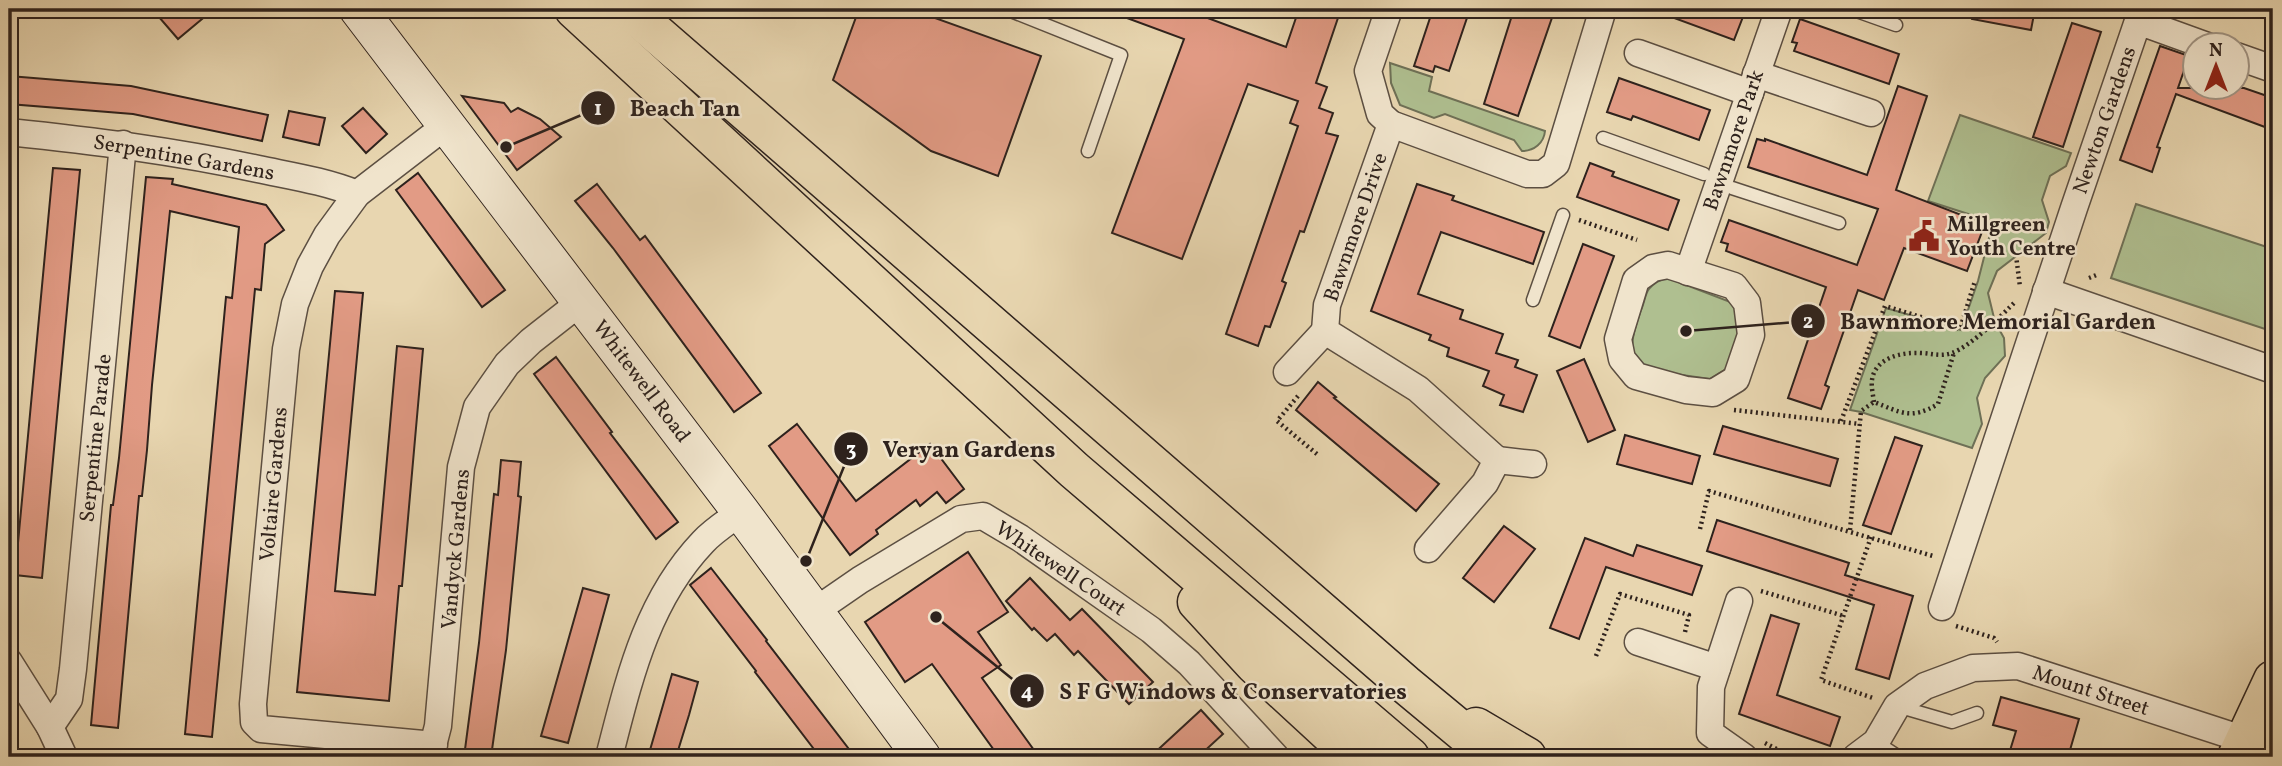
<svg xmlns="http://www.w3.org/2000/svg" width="2282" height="766" font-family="Vollkorn,serif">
<rect width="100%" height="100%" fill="#e8d6b0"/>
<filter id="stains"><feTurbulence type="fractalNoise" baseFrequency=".00286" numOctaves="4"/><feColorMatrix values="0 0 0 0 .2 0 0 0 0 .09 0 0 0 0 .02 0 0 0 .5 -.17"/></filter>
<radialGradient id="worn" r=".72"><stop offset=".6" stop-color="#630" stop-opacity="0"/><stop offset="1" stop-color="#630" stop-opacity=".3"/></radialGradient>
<!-- green -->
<g fill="#afbf90" stroke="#6e7056" stroke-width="2">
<path d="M 1390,63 L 1432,77 L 1429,91 L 1545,131 C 1544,143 1534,151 1522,151 L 1514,140 L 1445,114 L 1434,118 L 1400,105 L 1391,83 Z"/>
<polygon points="1960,115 2071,153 2066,166 2050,176 2042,200 2049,222 2046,233 1997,271 1988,293 1995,322 2004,338 2005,356 1985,378 1977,398 1982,424 1972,448 1861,412 1850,410 1886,308 1961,330 1978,281 1993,222 1928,201"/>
<polygon points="2136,204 2273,249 2273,316 2268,330 2111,278"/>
<path d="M 1668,278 L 1733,303 L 1743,327 L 1726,369 L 1710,379 L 1647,370 C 1623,357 1634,330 1641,310 C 1644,304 1645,294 1649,289 C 1654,283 1662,279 1668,278 Z"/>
</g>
<!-- building -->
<g fill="#e29b85" stroke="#2e221d" stroke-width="2">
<polygon points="152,9 214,9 178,39"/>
<polygon points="859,9 910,9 1041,56 998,176 931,151 833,80"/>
<polygon points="1108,9 1196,9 1194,13 1286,47 1299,9 1341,9 1316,83 1327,87 1319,108 1333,113 1326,133 1338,136 1304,232 1300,231 1282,281 1286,283 1270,327 1265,326 1258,346 1226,334 1298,126 1290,123 1298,101 1248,84 1182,259 1112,233 1184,39 1108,11"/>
<polygon points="1433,9 1470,9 1449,71 1435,66 1433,72 1414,66"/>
<polygon points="1514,9 1555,9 1518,116 1484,104"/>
<polygon points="1656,9 1746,9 1734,40 1655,11"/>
<polygon points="1973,9 2035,9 2031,30 1972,19"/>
<polygon points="1800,19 1899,54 1889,84 1794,51 1797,43 1792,42"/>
<polygon points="2072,23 2101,32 2063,147 2033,137"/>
<polygon points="2160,46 2189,56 2178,88 2244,88 2273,98 2273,130 2176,94 2157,147 2160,148 2152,172 2120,160"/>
<polygon points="9,76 131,86 268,115 262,141 133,114 9,104"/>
<polygon points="1619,78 1710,110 1699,140 1633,116 1631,120 1607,112"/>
<polygon points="1898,86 1927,96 1896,190 1985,224 1967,271 1904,248 1884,300 1858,290 1825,385 1829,387 1821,409 1788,398 1826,287 1726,251 1728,244 1721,242 1729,220 1857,265 1878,209 1748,167 1757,139 1765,141 1765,139 1867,175"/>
<polygon points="462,96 504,103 511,112 518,108 540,119 561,137 517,170"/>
<polygon points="363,108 387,134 366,153 342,126"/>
<polygon points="289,111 325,118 319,145 283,137"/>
<polygon points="1590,163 1614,172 1612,176 1679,200 1668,230 1577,197"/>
<polygon points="53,168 80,170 42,578 15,575"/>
<polygon points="418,173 505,290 482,307 396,190"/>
<polygon points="146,177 173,179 172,184 266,205 284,230 265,244 261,290 255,289 212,737 185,734 226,297 232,298 239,227 170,211 152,385 147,450 142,496 139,496 118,728 91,725 111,505 113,505 119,458"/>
<polygon points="597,184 640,240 645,236 761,393 734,412 613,248 575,201"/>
<polygon points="1417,184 1454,196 1452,200 1544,232 1533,264 1441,232 1418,294 1463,310 1460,319 1503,334 1496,353 1518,360 1515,367 1537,375 1523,412 1500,405 1504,395 1483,386 1489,371 1447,356 1449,348 1429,340 1431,335 1371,311"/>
<polygon points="1583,244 1614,256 1580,348 1549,336"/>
<polygon points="335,291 363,293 335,591 375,595 397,346 423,349 402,586 399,586 389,701 297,692"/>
<polygon points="556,357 612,432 610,433 678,522 656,539 534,374"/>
<polygon points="1584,359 1615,430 1588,442 1557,371"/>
<polygon points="1318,382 1336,397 1334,398 1439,484 1416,511 1296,410"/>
<polygon points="797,424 856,501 930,444 964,489 946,503 937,492 920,506 916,500 876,530 878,534 850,555 769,446"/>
<polygon points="1723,426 1838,459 1830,486 1714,454"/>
<polygon points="1625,435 1700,456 1692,484 1617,464"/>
<polygon points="1895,437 1922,446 1891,534 1863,525"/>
<polygon points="501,460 521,462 518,496 521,497 506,650 491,757 464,757 479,643 494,494 498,495"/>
<polygon points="1717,520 1849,563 1845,575 1913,596 1889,679 1856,669 1874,605 1707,551"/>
<polygon points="1504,526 1535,549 1494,602 1463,578"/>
<polygon points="1585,538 1633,556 1637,545 1702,566 1692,595 1606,567 1579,639 1550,628"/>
<polygon points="968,552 1008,612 978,632 1001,665 982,678 1039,757 999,757 932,664 905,682 865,622"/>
<polygon points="711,568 767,640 766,641 855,757 820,757 755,672 756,671 690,585"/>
<polygon points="1030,578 1070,620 1082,609 1153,682 1129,704 1078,651 1074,655 1055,634 1047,641 1034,628 1032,630 1006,601"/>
<polygon points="583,588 609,595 568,743 541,736"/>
<polygon points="1771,615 1799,624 1777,695 1840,717 1830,746 1739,714"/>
<polygon points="672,674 698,682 689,715 676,757 648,757"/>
<polygon points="2001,697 2079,719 2068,757 2008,757 2016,731 1993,725"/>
<polygon points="1201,710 1223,734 1198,757 1150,757"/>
</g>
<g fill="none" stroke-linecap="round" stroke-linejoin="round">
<defs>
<g id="lane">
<polyline points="1006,9 1121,55 1088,151"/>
<polyline points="1851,9 1896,25"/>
<polyline points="1603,138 1704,174"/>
<polyline points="1732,188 1839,223"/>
<polyline points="1533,300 1563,215"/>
<polyline points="1897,706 1952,722 1977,713"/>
<polyline points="1876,742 1899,757"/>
</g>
<g id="street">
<polyline points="1389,9 1368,71 1380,114 1391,124 1527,174 1543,174 1556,164 1603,9"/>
<polyline points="1638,53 1750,93"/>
<polyline points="2236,56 2273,69"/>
<polyline points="1756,74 1871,113"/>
<polyline points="1391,124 1327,305 1325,331 1418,389 1497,460 1485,483 1428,549"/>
<path d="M 9,132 C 95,141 174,151 258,169 C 291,176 325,181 357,194"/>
<polygon points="1668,265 1734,286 1747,303 1751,335 1736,379 1713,393 1686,390 1636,376 1622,359 1618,339 1636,280 1653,268"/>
<polyline points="1688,272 1779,9"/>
<polyline points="2046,291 2273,370"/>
<polyline points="1287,372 1325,331"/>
<polyline points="1497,460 1533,464"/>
<polyline points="1739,601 1711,687 1710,733 1744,757"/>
<polyline points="1942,607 2074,208 2138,21 2207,46"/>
<polyline points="815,611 860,580 961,519 983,516 1020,538 1151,630 1189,663 1276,757"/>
<polyline points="1638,642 1717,668"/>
<polyline points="9,662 50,727 64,757"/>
<polyline points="50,727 69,699 73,669 123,144"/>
<polyline points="434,745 261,729 254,722 253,704 286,349 295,304 310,266 327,235 357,194 448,124"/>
<polyline points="430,757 438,726 461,467 477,407 507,364 531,341 582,301"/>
<path d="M 609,757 C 629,680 646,602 703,542 C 714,530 729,521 741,512"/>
<polyline points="1856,757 1876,742 1897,706 1925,686 1973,668 2018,666 2261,745"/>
</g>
<polyline id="secondary" points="358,9 741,512 922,757"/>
<g id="primary">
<polyline points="2237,757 2273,680"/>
<polyline points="2270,757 2273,744"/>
</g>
<g id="highway">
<polyline points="574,9 1074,470 1410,757"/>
<polyline points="628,9 1405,684 1493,757"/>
<polyline points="1197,602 1254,664 1355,757"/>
<polyline points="1476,727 1527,757"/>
</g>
</defs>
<!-- lane casing -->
<use href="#lane" stroke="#5c4f42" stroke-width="15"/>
<!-- street casing -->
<use href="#street" stroke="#5c4f42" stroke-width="29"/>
<!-- secondary casing -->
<use href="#secondary" stroke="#2e221d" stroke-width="39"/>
<!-- primary casing -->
<use href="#primary" stroke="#2e221d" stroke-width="41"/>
<!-- highway casing -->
<use href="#highway" stroke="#2e221d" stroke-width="41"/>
<!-- path -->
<g stroke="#2e221d" stroke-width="4.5" stroke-dasharray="2 3.5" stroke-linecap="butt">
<polyline points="2094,9 2114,15"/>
<polyline points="1579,220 1637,240"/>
<polyline points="2016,255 2020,287"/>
<polyline points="2089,278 2099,274"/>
<polyline points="1298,396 1277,421 1318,455"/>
<path d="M 1874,402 C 1873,395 1871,386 1872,380 C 1875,358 1901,352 1920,353 C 1931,353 1940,357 1952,353 C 1971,346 2001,316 2016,301"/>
<polyline points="1734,410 1860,424"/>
<polyline points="1841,421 1885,306 1960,329 1975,281"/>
<polyline points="1700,529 1709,491 1933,556"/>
<path d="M 1850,530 L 1861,411 L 1874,402 C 1902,413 1911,420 1938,404 L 1954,353"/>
<polyline points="1871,537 1821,680 1873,698"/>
<polyline points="1761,591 1844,616"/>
<polyline points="1956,626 1994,638 1997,642"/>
<polyline points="1596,656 1620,594 1689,615 1685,632"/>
<polyline points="1765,743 1792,757"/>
<polyline points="1810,757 1834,756"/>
</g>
<!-- lane -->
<use href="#lane" stroke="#f0e4cc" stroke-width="12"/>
<!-- street -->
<use href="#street" stroke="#f0e4cc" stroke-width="26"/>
<!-- secondary -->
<use href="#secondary" stroke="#f0e4cc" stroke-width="37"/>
<!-- primary -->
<use href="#primary" stroke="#e8d6b0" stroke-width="38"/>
<!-- highway -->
<use href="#highway" stroke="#e8d6b0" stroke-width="38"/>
</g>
<!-- icons -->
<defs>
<symbol id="civic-bare" viewBox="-9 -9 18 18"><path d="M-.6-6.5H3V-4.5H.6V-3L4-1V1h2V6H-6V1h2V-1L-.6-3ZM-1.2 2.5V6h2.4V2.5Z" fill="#8f2418" stroke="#f0e4cc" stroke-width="2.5" paint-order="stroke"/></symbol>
</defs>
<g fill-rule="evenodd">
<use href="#civic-bare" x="1902" y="214" width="44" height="44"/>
</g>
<g text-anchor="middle" stroke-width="5" stroke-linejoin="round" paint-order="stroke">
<!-- street labels -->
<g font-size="21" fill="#2e221d" stroke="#f0e4cc">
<text transform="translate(2104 120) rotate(-71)" y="7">Newton Gardens</text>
<text transform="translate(1733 140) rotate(-71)" y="7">Bawnmore Park</text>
<text transform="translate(184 157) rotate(10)" y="7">Serpentine Gardens</text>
<text transform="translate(1355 227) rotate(-71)" y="7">Bawnmore Drive</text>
<text transform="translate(642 381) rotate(53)" y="7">Whitewell Road</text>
<text transform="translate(95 438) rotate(-84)" y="7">Serpentine Parade</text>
<text transform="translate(273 484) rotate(-85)" y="7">Voltaire Gardens</text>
<text transform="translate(455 549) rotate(-85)" y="7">Vandyck Gardens</text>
<text transform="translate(1061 568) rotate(34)" y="7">Whitewell Court</text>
<text transform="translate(2091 690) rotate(18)" y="7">Mount Street</text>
</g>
<!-- poi labels -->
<g font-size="21" font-weight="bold" fill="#2e221d" stroke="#f0e4cc" text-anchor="start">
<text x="1947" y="231">Millgreen<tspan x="1947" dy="24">Youth Centre</tspan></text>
</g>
</g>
<!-- callouts -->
<path fill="none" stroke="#2e221d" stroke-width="2.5" d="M506 147L598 108M1686 331L1808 321M806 561L851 449M936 617L1027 691"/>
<g fill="#2e221d" stroke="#f0e4cc" stroke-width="2.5">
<circle cx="506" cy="147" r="7"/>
<circle cx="1686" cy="331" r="7"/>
<circle cx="806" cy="561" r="7"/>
<circle cx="936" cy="617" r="7"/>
<circle cx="598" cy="108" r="18"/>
<circle cx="1808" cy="321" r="18"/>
<circle cx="851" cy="449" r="18"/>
<circle cx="1027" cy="691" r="18"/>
</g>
<g font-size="21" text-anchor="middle" font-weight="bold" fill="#fff">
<text x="598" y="115">1</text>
<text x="1808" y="328">2</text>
<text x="851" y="456">3</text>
<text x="1027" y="698">4</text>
</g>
<g font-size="23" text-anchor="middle" font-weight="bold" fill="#2e221d" stroke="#f0e4cc" stroke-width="5" stroke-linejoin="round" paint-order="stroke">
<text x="685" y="116">Beach Tan</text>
<text x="1998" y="329">Bawnmore Memorial Garden</text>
<text x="969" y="457">Veryan Gardens</text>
<text x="1233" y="699">S F G Windows &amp; Conservatories</text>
</g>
<!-- margin -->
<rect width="2282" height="766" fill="none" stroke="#e8d6b0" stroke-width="35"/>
<rect x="10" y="10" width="2261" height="745" fill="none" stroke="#2e221d" stroke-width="3.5"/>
<rect x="18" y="18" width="2247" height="731" fill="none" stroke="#2e221d" stroke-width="2"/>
<!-- north arrow -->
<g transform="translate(2216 66)"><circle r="33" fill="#f0e4cc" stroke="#a29686" stroke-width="2"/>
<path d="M0-5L12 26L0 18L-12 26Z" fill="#8f2418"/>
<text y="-10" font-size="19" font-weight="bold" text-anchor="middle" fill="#2e221d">N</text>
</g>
<rect width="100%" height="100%" filter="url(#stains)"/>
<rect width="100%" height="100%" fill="url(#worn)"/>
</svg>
